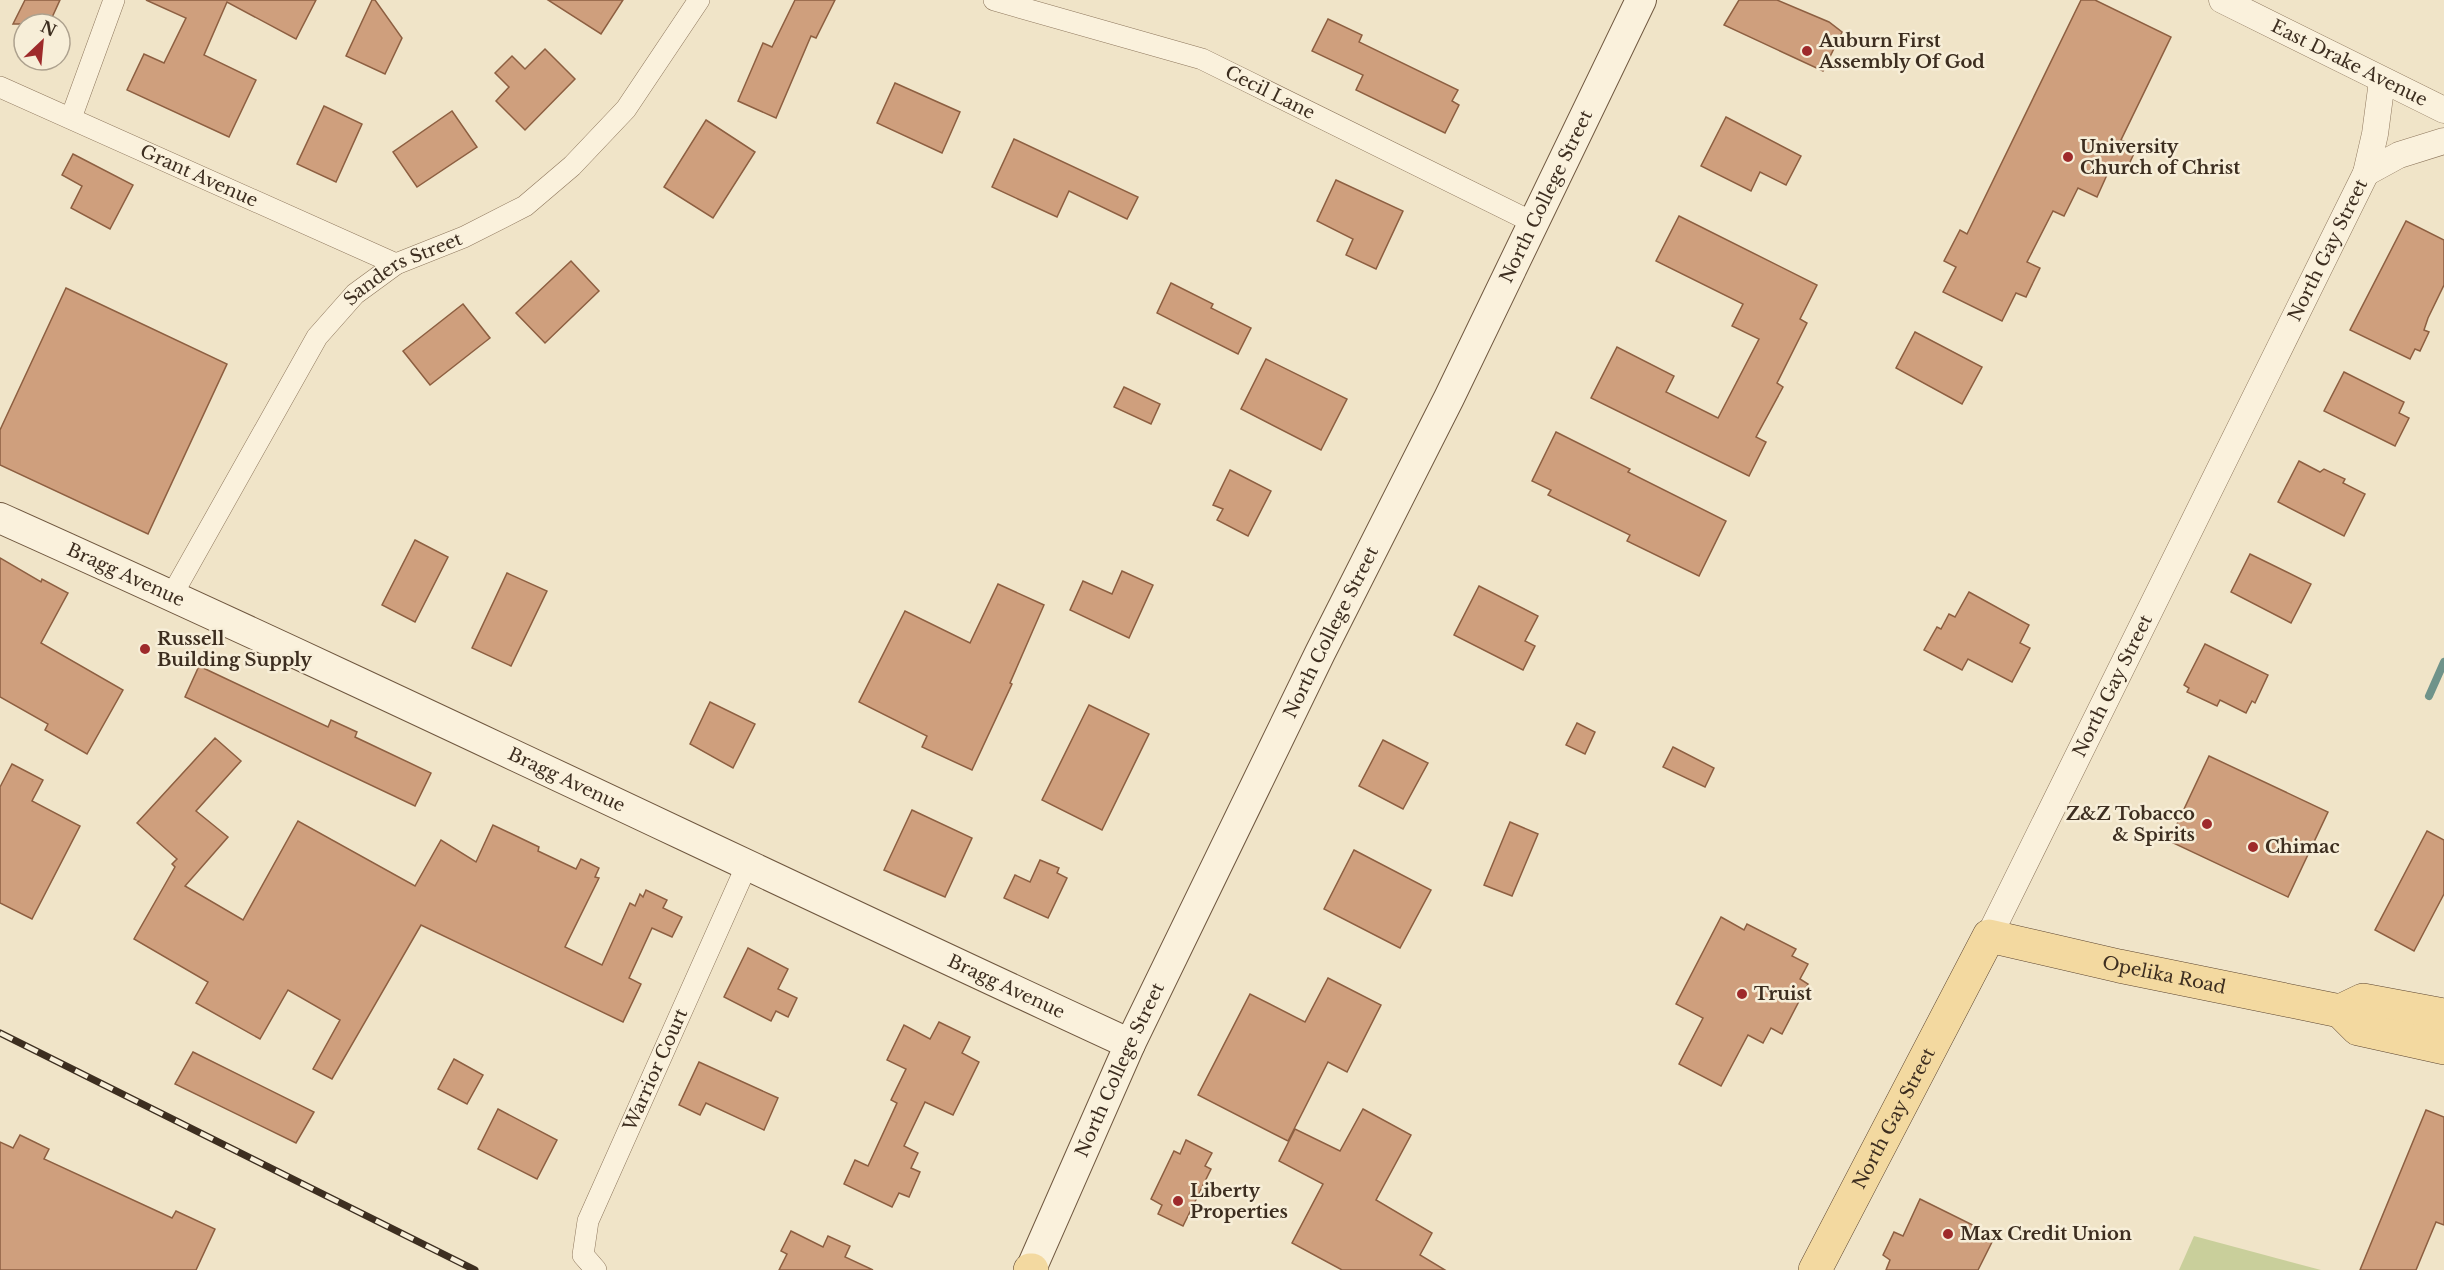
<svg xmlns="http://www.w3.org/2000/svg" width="2444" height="1270" font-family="'Libre Baskerville',serif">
<rect width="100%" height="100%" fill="#f0e4c8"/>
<!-- green -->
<polygon fill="#c9cf9b" points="2194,1236 2321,1270 2179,1270"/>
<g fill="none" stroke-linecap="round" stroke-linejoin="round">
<!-- stream -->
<polyline stroke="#6f938a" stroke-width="8" points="2429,696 2444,662"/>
</g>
<!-- building -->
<g fill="#cf9f7d" stroke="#8d5f41" stroke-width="1.5">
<polygon points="25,0 60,0 49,24 13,24"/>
<polygon points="146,0 316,0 296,39 227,2 204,55 256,80 229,137 127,90 144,54 164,63 186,18"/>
<polygon points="372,0 375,0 402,38 385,74 346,56"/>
<polygon points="548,0 623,0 601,34"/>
<polygon points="795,0 835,0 816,38 811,36 776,118 738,101 763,43 772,47"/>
<polygon points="1739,0 1777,0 1829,22 1842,32 1823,71 1724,25"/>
<polygon points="2081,0 2095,0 2171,37 2121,140 2137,147 2125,173 2111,166 2097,197 2078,188 2064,216 2053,211 2027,262 2040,268 2026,297 2016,293 2002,321 1943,292 1956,267 1944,261 1960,230 1967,234"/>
<polygon points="1328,19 1362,35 1359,42 1458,90 1452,101 1459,105 1445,133 1356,90 1363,75 1312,51"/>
<polygon points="545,49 575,79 525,130 496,101 509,87 495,73 512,56 525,69"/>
<polygon points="895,83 960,112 942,153 877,123"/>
<polygon points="324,106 362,124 336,182 297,164"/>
<polygon points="452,111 477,147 417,187 393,152"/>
<polygon points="1726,117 1801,156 1786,185 1760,172 1751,191 1701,166"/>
<polygon points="706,120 755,152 713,218 664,187"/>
<polygon points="1014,139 1138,197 1127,219 1069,191 1057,217 992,187"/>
<polygon points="73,154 133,185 110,229 71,208 82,186 62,175"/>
<polygon points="1336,180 1403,211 1376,269 1346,255 1353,239 1317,221"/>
<polygon points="1679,216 1817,285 1800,319 1807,323 1777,383 1783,387 1756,437 1766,442 1749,476 1591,398 1617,347 1674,376 1666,392 1718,418 1759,339 1732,326 1743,304 1656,261"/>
<polygon points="2406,221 2444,240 2444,285 2428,318 2424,330 2429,332 2420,351 2415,349 2410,359 2350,330"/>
<polygon points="571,261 599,291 545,343 516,313"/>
<polygon points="1171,283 1213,304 1211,308 1251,328 1238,354 1157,313"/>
<polygon points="66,288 227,364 148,534 0,465 0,430"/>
<polygon points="463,304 490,338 430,385 403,351"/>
<polygon points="1915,332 1982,367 1962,404 1896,368"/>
<polygon points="1266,359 1347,399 1321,450 1241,409"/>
<polygon points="2344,372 2404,402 2399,413 2409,418 2395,446 2324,411"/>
<polygon points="1124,387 1160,404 1151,424 1114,407"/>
<polygon points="1556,432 1630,469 1628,472 1726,521 1699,576 1627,541 1630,535 1548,495 1551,490 1532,481"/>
<polygon points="2299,461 2320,472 2324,469 2345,479 2343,483 2365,494 2344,536 2278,502"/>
<polygon points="1230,470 1271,491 1248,536 1217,520 1223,509 1213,505"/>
<polygon points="415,540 448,557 415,622 382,605"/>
<polygon points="2250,554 2311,584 2291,623 2231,592"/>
<polygon points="0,558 41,582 42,579 68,593 41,643 123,690 87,754 45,730 48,724 0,697"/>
<polygon points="1122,571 1153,585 1129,638 1070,610 1083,581 1112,594"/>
<polygon points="507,573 547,591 511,666 472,648"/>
<polygon points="998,584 1044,605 1010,683 1012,684 972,770 922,747 927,736 859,702 905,611 970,643"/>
<polygon points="1479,586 1538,616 1525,641 1535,646 1523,670 1454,635"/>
<polygon points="1969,592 2029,625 2020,643 2030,648 2012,682 1968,659 1962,670 1924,650 1937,627 1941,629 1949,614 1955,617"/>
<polygon points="2205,644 2268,675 2255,703 2252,701 2246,713 2220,700 2217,706 2187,692 2189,688 2184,685"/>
<polygon points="199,666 328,727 331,720 357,732 355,737 431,773 415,806 185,697"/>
<polygon points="710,702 755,724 733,768 690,744"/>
<polygon points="1089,705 1149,734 1102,830 1042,800"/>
<polygon points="1577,723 1595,732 1585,754 1566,745"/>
<polygon points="215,738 241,761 196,811 228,837 185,886 243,920 298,821 415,886 441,840 476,862 493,825 539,847 538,851 576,869 581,859 599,868 595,877 599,878 565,947 602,965 630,903 635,906 640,894 643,897 646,890 667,900 663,908 682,917 672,937 652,928 629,978 641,984 623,1022 421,925 332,1079 313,1069 340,1020 288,990 260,1039 196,1003 208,982 134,939 175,867 172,864 177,859 137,823"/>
<polygon points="1383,740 1428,763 1403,809 1359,786"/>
<polygon points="1673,747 1714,768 1705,787 1663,767"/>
<polygon points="2209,756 2328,812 2288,897 2169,841"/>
<polygon points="12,764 43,780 32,801 80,826 32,919 0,903 0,787"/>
<polygon points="912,810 972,838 945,897 884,870"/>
<polygon points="1510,822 1538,834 1512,896 1484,885"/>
<polygon points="2427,831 2444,840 2444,894 2414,951 2375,930"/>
<polygon points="1354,850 1431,890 1400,948 1324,909"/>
<polygon points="1040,860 1059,868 1057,873 1067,878 1048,918 1004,898 1015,875 1030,882"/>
<polygon points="1721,917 1744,930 1747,924 1796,949 1792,956 1808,964 1800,979 1808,984 1782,1034 1771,1028 1763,1043 1748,1035 1721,1086 1679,1064 1703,1018 1676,1004"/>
<polygon points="748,948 788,969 778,989 797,998 788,1017 776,1011 771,1021 724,997"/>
<polygon points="1328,978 1381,1005 1347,1072 1328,1062 1288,1141 1198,1095 1250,994 1305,1022"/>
<polygon points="939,1022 970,1037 962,1053 979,1062 953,1115 925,1102 904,1146 918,1153 911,1168 920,1172 909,1197 899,1193 892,1207 844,1184 855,1160 868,1166 897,1103 891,1100 906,1069 887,1060 904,1025 930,1039"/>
<polygon points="193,1052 314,1112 296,1143 175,1084"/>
<polygon points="454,1059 483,1075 467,1104 438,1089"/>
<polygon points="699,1062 778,1098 764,1130 706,1103 700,1115 679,1105"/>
<polygon points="498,1109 557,1140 537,1179 478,1149"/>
<polygon points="1363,1109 1411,1135 1376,1200 1432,1233 1420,1255 1445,1270 1342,1270 1292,1243 1323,1184 1279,1161 1295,1129 1340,1151"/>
<polygon points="2426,1110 2444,1117 2444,1225 2436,1222 2416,1270 2360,1270"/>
<polygon points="20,1135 49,1149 44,1159 172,1218 176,1211 215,1229 196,1270 0,1270 0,1142 13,1148"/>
<polygon points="1186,1140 1212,1153 1205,1166 1211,1169 1183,1226 1158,1214 1162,1205 1151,1199 1174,1151 1180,1154"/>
<polygon points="1920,1199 1995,1236 1978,1270 1886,1270 1890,1260 1883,1255 1894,1232 1903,1236"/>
<polygon points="791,1231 823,1247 828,1236 850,1246 845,1257 873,1270 779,1270 787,1254 781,1251"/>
</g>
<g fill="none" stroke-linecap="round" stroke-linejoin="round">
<defs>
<g id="minor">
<path id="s1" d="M 994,0 L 1202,59 L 1534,223"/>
<path id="s2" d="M 0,87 L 396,264"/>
<polyline points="71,118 114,0"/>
<path id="s3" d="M 172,595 L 317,337 L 355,294 L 396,264 L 464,237 L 525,206 L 572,166 L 626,109 L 699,0"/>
<path id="s4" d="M 596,1270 L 583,1255 L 588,1221 L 746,867"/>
</g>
<g id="tertiary">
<path id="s5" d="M 2222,0 L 2444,110"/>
<polyline points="2366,173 2399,155 2444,141"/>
<path id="s6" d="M 1989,936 L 2366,173 L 2375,134 L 2382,81"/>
</g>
<g id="secondary">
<path id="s7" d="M 0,518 C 379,688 753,870 1130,1044"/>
<path id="s8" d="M 1031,1269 L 1130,1044 L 1320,653 L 1449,398 L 1641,0"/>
</g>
<g id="primary">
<polyline points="2340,1011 2363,1000 2444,1015"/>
<polyline points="1030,1270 1032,1270"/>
<path id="s9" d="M 1815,1270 L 1989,936 L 2119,966 L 2340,1011 L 2358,1029 L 2444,1048"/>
</g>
</defs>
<!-- minor casing -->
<use href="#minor" stroke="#8d765c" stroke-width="22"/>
<!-- tertiary casing -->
<use href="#tertiary" stroke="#8d765c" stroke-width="27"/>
<!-- secondary casing -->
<use href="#secondary" stroke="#6f573f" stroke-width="32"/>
<!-- primary casing -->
<use href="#primary" stroke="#5b4430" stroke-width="34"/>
<!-- minor -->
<use href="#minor" stroke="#faf1dc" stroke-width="21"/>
<!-- tertiary -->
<use href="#tertiary" stroke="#faf1dc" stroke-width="26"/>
<!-- secondary -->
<use href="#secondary" stroke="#faf1dc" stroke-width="30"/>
<!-- primary -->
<use href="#primary" stroke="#f3d9a0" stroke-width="33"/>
<defs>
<polyline id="rail" points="0,1033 475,1270"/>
</defs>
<!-- rail casing -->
<use href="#rail" stroke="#3d2e20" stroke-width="7"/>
<!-- rail -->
<use href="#rail" stroke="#f7eed8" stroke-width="4.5" stroke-dasharray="14" stroke-linecap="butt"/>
</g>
<!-- markers -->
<g fill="#9e2a2b" stroke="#f7eed8" stroke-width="2">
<circle cx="1807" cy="51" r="6"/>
<circle cx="2068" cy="157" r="6"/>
<circle cx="145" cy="649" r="6"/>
<circle cx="2207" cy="824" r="6"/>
<circle cx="2253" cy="847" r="6"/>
<circle cx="1742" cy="994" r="6"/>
<circle cx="1178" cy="1201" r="6"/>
<circle cx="1948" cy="1234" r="6"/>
</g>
<g text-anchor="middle" stroke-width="5" stroke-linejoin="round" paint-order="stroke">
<!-- poi labels -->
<g font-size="18" font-weight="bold" fill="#3d2e20" stroke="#f7eed8" text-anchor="start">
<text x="1819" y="47">Auburn First<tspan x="1819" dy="21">Assembly Of God</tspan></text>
<text x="2080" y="153">University<tspan x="2080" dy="21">Church of Christ</tspan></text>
<text x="157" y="645">Russell<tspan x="157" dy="21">Building Supply</tspan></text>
<text x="2195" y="820" text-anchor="end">Z&amp;Z Tobacco<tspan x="2195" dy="21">&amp; Spirits</tspan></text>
<text x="2265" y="853">Chimac</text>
<text x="1754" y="1000">Truist</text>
<text x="1190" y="1197">Liberty<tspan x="1190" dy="21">Properties</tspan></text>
<text x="1960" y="1240">Max Credit Union</text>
</g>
<!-- street labels -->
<g font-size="18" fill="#3d2e20" stroke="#f7eed8">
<text dy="6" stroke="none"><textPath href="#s5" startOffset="142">East Drake Avenue</textPath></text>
<text dy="6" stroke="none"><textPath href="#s1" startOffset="292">Cecil Lane</textPath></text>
<text dy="6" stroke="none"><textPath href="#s2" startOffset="218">Grant Avenue</textPath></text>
<text dy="6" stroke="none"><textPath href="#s8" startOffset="1190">North College Street</textPath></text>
<text dy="6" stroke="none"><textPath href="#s6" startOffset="765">North Gay Street</textPath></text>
<text dy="6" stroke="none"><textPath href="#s3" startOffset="408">Sanders Street</textPath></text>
<text dy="6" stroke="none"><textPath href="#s7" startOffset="138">Bragg Avenue</textPath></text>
<text dy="6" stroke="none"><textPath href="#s8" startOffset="704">North College Street</textPath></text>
<text dy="6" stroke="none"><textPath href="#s6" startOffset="279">North Gay Street</textPath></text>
<text dy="6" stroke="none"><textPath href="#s7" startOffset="624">Bragg Avenue</textPath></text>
<text dy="6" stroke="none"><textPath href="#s9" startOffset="556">Opelika Road</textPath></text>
<text dy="6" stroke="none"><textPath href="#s7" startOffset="1110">Bragg Avenue</textPath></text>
<text dy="6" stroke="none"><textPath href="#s4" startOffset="220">Warrior Court</textPath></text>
<text dy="6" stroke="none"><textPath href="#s8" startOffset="218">North College Street</textPath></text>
<text dy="6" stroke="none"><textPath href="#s9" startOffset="171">North Gay Street</textPath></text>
</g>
</g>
<!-- north arrow -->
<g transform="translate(42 42) rotate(26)"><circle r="28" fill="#f7eed8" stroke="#ada18e" stroke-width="1.5"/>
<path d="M0-4.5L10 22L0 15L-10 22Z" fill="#9e2a2b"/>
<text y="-9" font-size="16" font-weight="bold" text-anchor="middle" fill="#3d2e20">N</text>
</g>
</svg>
